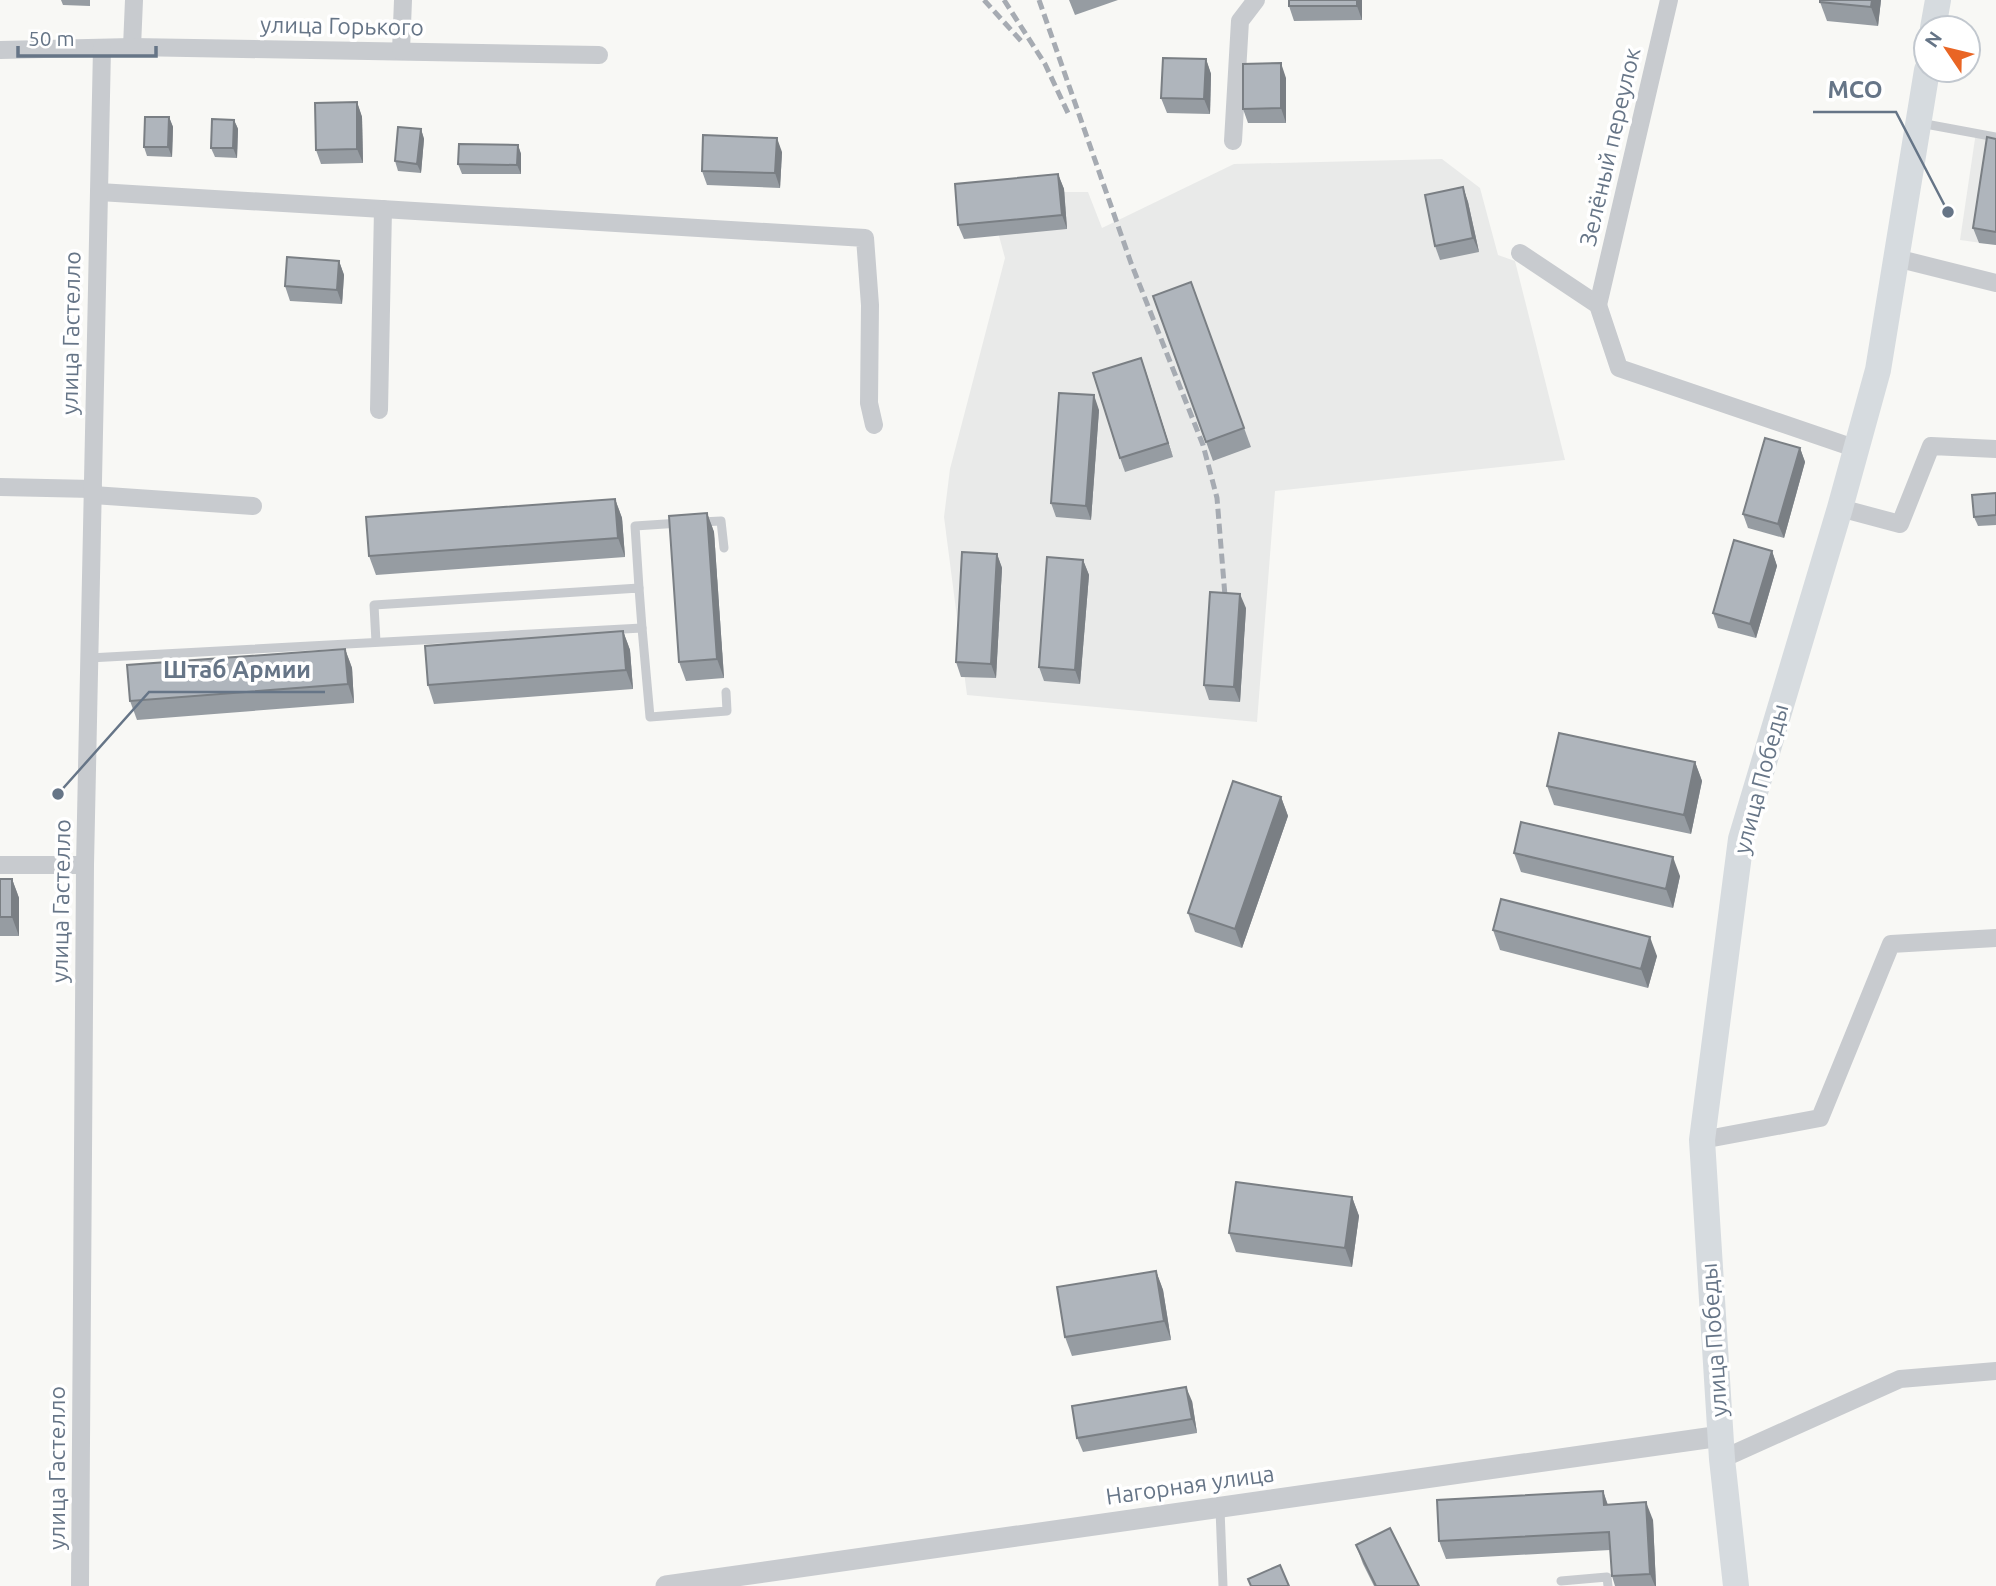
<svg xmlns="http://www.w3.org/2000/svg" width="1996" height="1586" font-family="Ubuntu,sans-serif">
<rect width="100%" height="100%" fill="#f8f8f5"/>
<!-- built -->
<g fill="#e9eae9">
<polygon points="1976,132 1996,135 1996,245 1960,240"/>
<polygon points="1442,159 1480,188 1498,255 1515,261 1565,460 1275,491 1257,722 967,695 944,517 950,469 1005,258 987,192 1088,192 1102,228 1234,164"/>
</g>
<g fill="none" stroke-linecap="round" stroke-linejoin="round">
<!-- service -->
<g stroke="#c8cbcf" stroke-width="9">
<polyline points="1920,123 1996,137"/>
<polyline points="701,522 721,521 724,548"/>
<polyline points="639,588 635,526 680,523"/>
<polyline points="642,628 650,717 727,711 726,692"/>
<polyline points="89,658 642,628 639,588 374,605 376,642"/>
<polyline points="1220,1509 1223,1586"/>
<polyline points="1561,1581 1607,1577 1608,1586"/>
</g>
<!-- minor -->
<g stroke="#c8cbcf" stroke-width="18">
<polyline points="132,47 134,0"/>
<polyline points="0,50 132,47 599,55"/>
<polyline points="401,51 403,0"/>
<polyline points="1233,141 1240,21 1256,0"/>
<polyline points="99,192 865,238 870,305 869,403 874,425"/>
<polyline points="1520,253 1598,305 1619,368 1857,449"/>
<polyline points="1896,258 1996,283"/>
<polyline points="1598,305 1669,0"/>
<polyline points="379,410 383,209"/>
<polyline points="0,487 93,489"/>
<polyline points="93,495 253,506"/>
<polyline points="1840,508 1900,524 1931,446 1996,449"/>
<polyline points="0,865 85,865"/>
<polyline points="1702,1140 1820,1118 1891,944 1996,938"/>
<polyline points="1722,1459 1900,1379 1996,1371"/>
<polyline points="80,1586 85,865 102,48"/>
</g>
<!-- tertiary -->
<polyline stroke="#c8cbcf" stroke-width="21" points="666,1586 1721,1436"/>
<!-- primary -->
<g stroke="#d6dbdf" stroke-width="26">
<polyline points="1933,28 1938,0"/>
<polyline points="1736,1586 1722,1459 1702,1140 1741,839 1840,508 1878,370 1927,70"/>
</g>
<!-- rail -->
<g stroke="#a6abb2" stroke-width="5" stroke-dasharray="10 5" stroke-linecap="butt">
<polyline points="984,0 1022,42"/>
<polyline points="1004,0 1045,64 1068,113"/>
<polyline points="1039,0 1131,263 1203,445 1217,498 1225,596 1223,612"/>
</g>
</g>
<!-- wall -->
<g fill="#969ca2">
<polygon points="61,0 90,0 90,6 63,5"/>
<polygon points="1069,0 1118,0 1075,15"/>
<polygon points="1362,0 1362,20 1294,21 1289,6"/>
<polygon points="1820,0 1881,0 1878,26 1827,21 1820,2"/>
<polygon points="1206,59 1211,74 1210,114 1167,113 1161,98"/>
<polygon points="1286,78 1286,123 1248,123 1243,109"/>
<polygon points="357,102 362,117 363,163 321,164 316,150"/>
<polygon points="169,117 173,127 172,157 147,156 144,147"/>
<polygon points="234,120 238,129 237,158 215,157 211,148"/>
<polygon points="421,129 424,139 421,173 398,171 395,161"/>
<polygon points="1996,139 1996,245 1979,243 1973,228"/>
<polygon points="518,145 521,154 521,174 462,174 458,164"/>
<polygon points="782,152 780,188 707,185 702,171"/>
<polygon points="1058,174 1064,189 1067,229 964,239 958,225"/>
<polygon points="1463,187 1468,202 1479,252 1440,260 1435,246"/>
<polygon points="339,261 344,275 342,304 290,301 285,286"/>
<polygon points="1191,282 1251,447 1213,461 1153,296"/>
<polygon points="1141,358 1173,457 1125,472 1120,458"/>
<polygon points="1099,410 1091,520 1056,517 1051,503"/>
<polygon points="1800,448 1805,462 1784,538 1748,528 1743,514"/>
<polygon points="1996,493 1996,525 1978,526 1974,517"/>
<polygon points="615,499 622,518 625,557 376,575 369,556"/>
<polygon points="707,513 714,532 724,678 686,681 679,662"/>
<polygon points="1772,551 1777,566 1756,638 1718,628 1713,613"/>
<polygon points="997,554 1002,568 996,678 961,677 956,662"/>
<polygon points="1083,560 1089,575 1080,684 1044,681 1039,667"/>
<polygon points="1246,608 1240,702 1209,700 1204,685"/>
<polygon points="623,631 630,650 633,689 434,704 428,685"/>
<polygon points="345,649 352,668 354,703 137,720 130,701"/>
<polygon points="1695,762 1702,781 1691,834 1554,805 1547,786"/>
<polygon points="1281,797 1288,816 1242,948 1195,932 1188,913"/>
<polygon points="1514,853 1680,876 1673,908 1521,872"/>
<polygon points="0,879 12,879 19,898 19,936 0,936"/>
<polygon points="1493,930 1657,956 1648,988 1500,950"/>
<polygon points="1352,1197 1359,1216 1352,1267 1236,1252 1229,1233"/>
<polygon points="1156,1271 1163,1290 1171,1340 1072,1356 1065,1337"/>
<polygon points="1192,1401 1197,1433 1083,1452 1077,1438"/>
<polygon points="1603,1491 1608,1505 1653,1520 1656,1586 1615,1586 1612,1576 1610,1550 1446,1559 1439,1541"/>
<polygon points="1356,1545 1419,1586 1374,1586 1363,1564"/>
</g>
<!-- shaded-wall -->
<g fill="#7a7f84">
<polygon points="1357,0 1362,0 1362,20 1357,6"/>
<polygon points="1872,0 1881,0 1878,26 1871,7"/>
<polygon points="1206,59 1211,74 1210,114 1204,99"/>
<polygon points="1281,63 1286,78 1286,123 1281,108"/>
<polygon points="357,102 362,117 363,163 357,149"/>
<polygon points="169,117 173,127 172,157 168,147"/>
<polygon points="234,120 238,129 237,158 233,148"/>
<polygon points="421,129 424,139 421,173 417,164"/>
<polygon points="777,138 782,152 780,188 775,173"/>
<polygon points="518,145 521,154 521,174 517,165"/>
<polygon points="1058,174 1064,189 1067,229 1062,215"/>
<polygon points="1463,187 1468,202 1479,252 1473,238"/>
<polygon points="339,261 344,275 342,304 337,290"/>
<polygon points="1141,358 1146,372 1173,457 1168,443"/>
<polygon points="1094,395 1099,410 1091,520 1086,506"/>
<polygon points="1800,448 1805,462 1784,538 1778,524"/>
<polygon points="615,499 622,518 625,557 618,538"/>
<polygon points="707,513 714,532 724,678 717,659"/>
<polygon points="1772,551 1777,566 1756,638 1750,624"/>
<polygon points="997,554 1002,568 996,678 991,664"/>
<polygon points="1083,560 1089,575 1080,684 1075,670"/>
<polygon points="1240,594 1246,608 1240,702 1234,687"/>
<polygon points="623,631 630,650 633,689 626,670"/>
<polygon points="345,649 352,668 354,703 348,684"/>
<polygon points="1695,762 1702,781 1691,834 1684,815"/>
<polygon points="1281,797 1288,816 1242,948 1235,929"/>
<polygon points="1673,857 1680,876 1673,908 1666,889"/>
<polygon points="12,879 19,898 19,936 12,917"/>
<polygon points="1650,937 1657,956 1648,988 1641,969"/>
<polygon points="1352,1197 1359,1216 1352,1267 1345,1248"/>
<polygon points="1156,1271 1163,1290 1171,1340 1164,1321"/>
<polygon points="1186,1387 1192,1401 1197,1433 1192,1419"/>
<polygon points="1603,1491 1609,1509 1604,1505"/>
<polygon points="1646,1502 1653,1520 1656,1586 1655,1586 1650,1574"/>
</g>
<!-- building -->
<g fill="#afb5bc" stroke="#7a7f84" stroke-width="2">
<rect x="1289" y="0" width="68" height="6"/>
<polygon points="1820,0 1872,0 1871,7 1820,2"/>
<polygon points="1163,58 1206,59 1204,99 1161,98"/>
<polygon points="1281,63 1281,108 1243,109 1243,64"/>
<polygon points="357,102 357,149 316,150 315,103"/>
<polygon points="145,117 169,117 168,147 144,147"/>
<polygon points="212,119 234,120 233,148 211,148"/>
<polygon points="398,127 421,129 417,164 395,161"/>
<polygon points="703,135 777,138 775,173 702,171"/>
<polygon points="1987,137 1996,139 1996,232 1973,228"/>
<polygon points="459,144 518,145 517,165 458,164"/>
<polygon points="1058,174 1062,215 958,225 955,184"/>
<polygon points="1463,187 1473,238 1435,246 1425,195"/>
<polygon points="287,257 339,261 337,290 285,286"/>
<polygon points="1191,282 1244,428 1206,442 1153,296"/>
<polygon points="1141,358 1168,443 1120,458 1093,373"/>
<polygon points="1059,393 1094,395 1086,506 1051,503"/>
<polygon points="1765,438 1800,448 1778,524 1743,514"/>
<polygon points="1996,493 1996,515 1974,517 1972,495"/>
<polygon points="615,499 618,538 369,556 366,517"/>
<polygon points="707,513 717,659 679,662 669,516"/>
<polygon points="1734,540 1772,551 1750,624 1713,613"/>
<polygon points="962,552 997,554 991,664 956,662"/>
<polygon points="1047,557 1083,560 1075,670 1039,667"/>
<polygon points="1210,592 1240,594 1234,687 1204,685"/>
<polygon points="623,631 626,670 428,685 425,646"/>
<polygon points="345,649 348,684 130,701 127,665"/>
<polygon points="1559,733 1695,762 1684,815 1547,786"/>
<polygon points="1233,781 1281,797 1235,929 1188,913"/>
<polygon points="1521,822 1673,857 1666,889 1514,853"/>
<rect x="0" y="879" width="12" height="38"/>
<polygon points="1501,899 1650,937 1641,969 1493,930"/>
<polygon points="1236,1182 1352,1197 1345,1248 1229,1233"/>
<polygon points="1156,1271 1164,1321 1065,1337 1057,1287"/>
<polygon points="1186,1387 1192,1419 1077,1438 1072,1406"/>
<polygon points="1603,1491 1604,1505 1646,1502 1650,1574 1612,1576 1609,1532 1439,1541 1437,1500"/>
<polygon points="1390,1528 1419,1586 1376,1586 1356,1545"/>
<polygon points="1280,1565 1289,1586 1251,1586 1248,1579"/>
</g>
<g text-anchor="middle" stroke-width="7" stroke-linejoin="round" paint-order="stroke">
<!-- street labels -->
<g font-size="23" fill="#667587" stroke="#fff">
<text transform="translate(342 26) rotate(1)" y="8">улица Горького</text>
<text transform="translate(1610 147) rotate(-77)" y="8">Зелёный переулок</text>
<text transform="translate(71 333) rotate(-89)" y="8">улица Гастелло</text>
<text transform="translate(1761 779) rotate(-75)" y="8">улица Победы</text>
<text transform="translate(61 901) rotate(-89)" y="8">улица Гастелло</text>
<text transform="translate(1714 1340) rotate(-94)" y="8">улица Победы</text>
<text transform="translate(57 1468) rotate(-90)" y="8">улица Гастелло</text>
<text transform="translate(1190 1485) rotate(-8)" y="8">Нагорная улица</text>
</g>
</g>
<!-- callouts -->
<path fill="none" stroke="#667587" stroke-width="2.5" d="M1948 212L1896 112H1813M58 794L149 692H325"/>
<g fill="#667587" stroke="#fff" stroke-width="2.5">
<circle cx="1948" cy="212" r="7"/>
<circle cx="58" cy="794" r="7"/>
</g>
<g font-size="24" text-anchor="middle" font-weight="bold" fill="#667587" stroke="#fff" stroke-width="7" stroke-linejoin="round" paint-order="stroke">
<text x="1855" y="98">МСО</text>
<text x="237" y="678">Штаб Армии</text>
</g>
<!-- north arrow -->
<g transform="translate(1947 49) rotate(305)"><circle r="33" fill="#ffffff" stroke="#c2c8cf" stroke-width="2"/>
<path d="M0-5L12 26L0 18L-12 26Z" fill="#e96524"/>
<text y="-10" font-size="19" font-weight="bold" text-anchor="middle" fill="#667587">N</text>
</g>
<!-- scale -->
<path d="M18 46v10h138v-10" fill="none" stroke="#667587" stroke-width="3.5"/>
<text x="28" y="46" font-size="21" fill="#667587" stroke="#ffffff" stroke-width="5" paint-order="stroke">50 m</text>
</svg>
